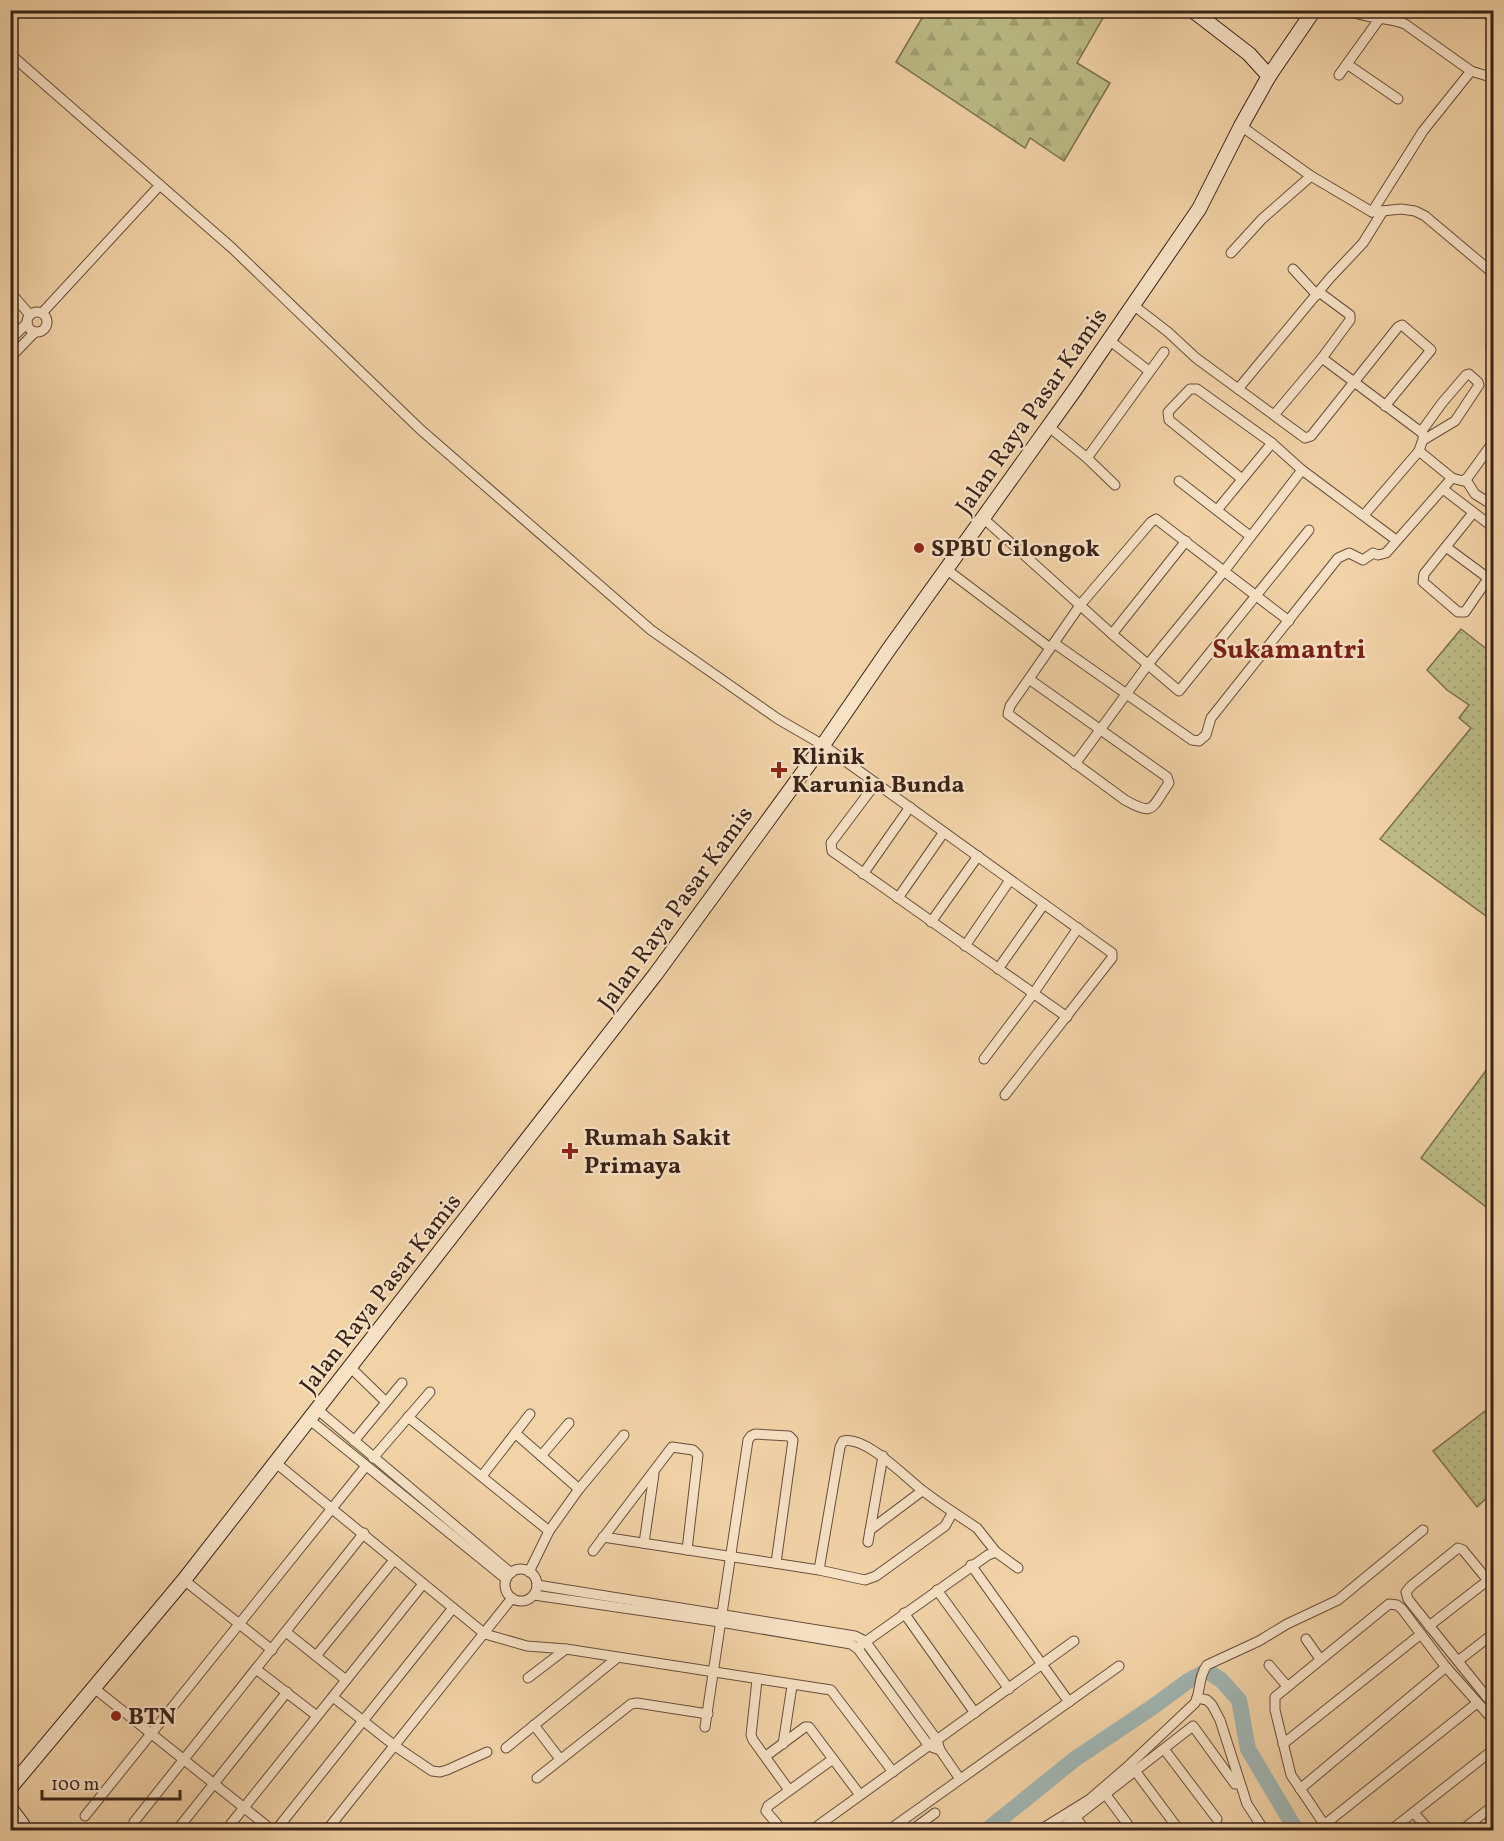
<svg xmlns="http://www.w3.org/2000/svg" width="1504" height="1841" font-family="Vollkorn,serif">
<defs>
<pattern id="grass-dots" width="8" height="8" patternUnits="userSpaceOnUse" patternTransform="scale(1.5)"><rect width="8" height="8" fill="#bcbc86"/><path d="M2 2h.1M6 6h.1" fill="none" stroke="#a2a173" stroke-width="1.8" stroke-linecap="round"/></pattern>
<pattern id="forest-firs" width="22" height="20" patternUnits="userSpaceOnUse" patternTransform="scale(1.5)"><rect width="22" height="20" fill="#bcbc86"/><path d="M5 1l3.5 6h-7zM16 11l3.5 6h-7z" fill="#a2a173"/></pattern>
</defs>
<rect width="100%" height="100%" fill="#f2d3a7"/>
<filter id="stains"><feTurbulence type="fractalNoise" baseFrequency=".00333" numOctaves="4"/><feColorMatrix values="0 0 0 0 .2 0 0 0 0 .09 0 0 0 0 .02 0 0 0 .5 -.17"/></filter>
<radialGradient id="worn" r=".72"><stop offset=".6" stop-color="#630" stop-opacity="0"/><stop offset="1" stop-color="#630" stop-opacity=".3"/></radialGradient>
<!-- grass -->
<g fill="url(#grass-dots)" stroke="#7b6f4e" stroke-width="1.5">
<polygon points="1461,629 1493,654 1493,921 1380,839 1471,728 1459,718 1469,705 1447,690 1427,670"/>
<polygon points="1493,1061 1493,1212 1421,1158"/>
<polygon points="1493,1405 1493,1492 1477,1507 1433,1451"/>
</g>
<!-- forest -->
<polygon fill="url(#forest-firs)" stroke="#7b6f4e" stroke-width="1.5" points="926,11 1107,11 1077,63 1110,83 1064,161 1030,138 1025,148 896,62"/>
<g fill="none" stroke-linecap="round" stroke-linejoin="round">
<!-- river -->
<polyline stroke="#a0b5b2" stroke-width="16" points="987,1830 1075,1759 1154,1706 1188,1681 1207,1671 1221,1680 1239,1700 1248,1749 1296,1830"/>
<defs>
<g id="street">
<path d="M 1348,10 C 1368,20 1384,16 1405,24 L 1471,71 L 1494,78"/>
<polyline points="10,54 232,248 421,430 651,630 778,719 823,745 1112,953 1112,958 1005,1095"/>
<polyline points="1347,64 1398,99"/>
<polyline points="1339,75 1380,18"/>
<polyline points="1241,126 1311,176 1372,212 1401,209 1415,211 1425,216 1494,274"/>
<polyline points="1372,212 1423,131 1471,71"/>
<polyline points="1231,253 1262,219 1311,176"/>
<polyline points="1293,269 1317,295"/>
<polyline points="10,292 30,315"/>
<polyline points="1133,305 1168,332 1196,358 1305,438 1311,436 1398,327 1402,325 1431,350 1385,406"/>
<circle cx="37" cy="322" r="10"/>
<polyline points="42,313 160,185"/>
<polyline points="10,340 27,323"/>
<polyline points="1109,340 1149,371"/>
<polyline points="1491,346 1494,344"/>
<polyline points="10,358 35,332"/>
<polyline points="1322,358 1421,432 1424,436 1419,451 1364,515"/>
<polyline points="1238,389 1330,278 1363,243 1383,211"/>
<polyline points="1274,415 1322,358 1350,320 1350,315 1319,292"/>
<polyline points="1048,426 1087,458 1115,485"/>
<polyline points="1421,432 1442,403 1466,375 1469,374 1478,382 1479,385 1455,421 1425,439"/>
<polyline points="1419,451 1452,478 1463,481 1468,477 1494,441"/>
<polyline points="1087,458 1164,352"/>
<polyline points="1242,479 1169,420 1168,412 1190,389 1197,389 1272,443 1302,470 1396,540"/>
<polyline points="1466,480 1475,494 1494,506"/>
<polyline points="1179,481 1250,536"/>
<polyline points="1443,489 1494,528"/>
<polyline points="1217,510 1272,443"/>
<polyline points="1473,513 1424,574 1423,582 1458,612 1465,612 1494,570"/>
<polyline points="983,518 1112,634 1179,691 1309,530"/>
<polyline points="1446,547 1488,578"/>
<polyline points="946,569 1050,648"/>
<polyline points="1112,634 1186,541"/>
<polyline points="1054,643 1192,740 1199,741 1206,735 1211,718 1338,558 1349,553 1363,560 1373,553 1378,555 1386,553 1452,478"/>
<polyline points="1491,645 1494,641"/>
<path d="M 1029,679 L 1167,777 L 1169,783 C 1151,808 1155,817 1125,800 L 1008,714 L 1010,706 L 1081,604 L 1151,522 L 1156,519 L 1289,621"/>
<polyline points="1075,764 1149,663 1225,570 1302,470"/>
<polyline points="876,783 831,843 832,851 1067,1017"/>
<polyline points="863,874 910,807"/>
<polyline points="898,898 944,832"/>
<polyline points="931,922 978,856"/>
<polyline points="965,946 1010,880"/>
<polyline points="998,969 1044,904"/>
<polyline points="984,1059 1033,994 1078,928"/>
<polyline points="351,1368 386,1402"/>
<polyline points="318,1410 511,1573"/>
<polyline points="408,1417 549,1531"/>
<polyline points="310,1420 506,1579"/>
<polyline points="515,1433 579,1489"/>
<polyline points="354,1441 402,1383"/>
<polyline points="541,1456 569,1423"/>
<polyline points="373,1458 430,1392"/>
<polyline points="276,1463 485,1634 527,1646 566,1649 831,1690 893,1772"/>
<polyline points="482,1476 530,1414"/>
<polyline points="953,1512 977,1528 996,1552"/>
<polyline points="870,1530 922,1491"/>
<path d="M 603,1537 L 819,1570 L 865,1580 L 876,1576 L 945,1526 L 953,1512 C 943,1505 932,1498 922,1490 C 905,1477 865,1435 843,1441 L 840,1447 L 819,1570"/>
<polyline points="868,1542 883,1456"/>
<polyline points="644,1543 654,1474"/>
<polyline points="593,1551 672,1447 693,1450 698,1455 687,1550"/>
<polyline points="971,1565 1069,1702"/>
<circle cx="521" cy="1585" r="16"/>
<polyline points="529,1572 549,1531 579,1489 624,1435"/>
<polyline points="184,1580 272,1650"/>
<polyline points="537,1585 855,1636 865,1641 937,1740 940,1750 960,1779"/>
<polyline points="1494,1588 1463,1550 1458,1548 1411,1586 1406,1592 1408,1599 1415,1608 1494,1706"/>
<polyline points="937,1590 1009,1689"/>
<polyline points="534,1595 720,1622 851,1644 858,1649 929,1746 940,1750"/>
<polyline points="904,1613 975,1713"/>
<polyline points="1429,1626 1487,1581"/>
<polyline points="286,1632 346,1680"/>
<polyline points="1306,1639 1320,1659"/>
<polyline points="861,1645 988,1555 996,1552 1018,1568"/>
<polyline points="316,1656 394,1560"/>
<polyline points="1458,1661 1494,1633"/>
<polyline points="1269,1665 1287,1686"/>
<polyline points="256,1669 317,1716"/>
<polyline points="528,1678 566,1649"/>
<polyline points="757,1680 751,1735 753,1740 789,1790"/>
<polyline points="94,1688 272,1830"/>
<polyline points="333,1697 395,1746 432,1771 440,1772 447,1770 487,1752"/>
<polyline points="1197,1698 1207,1700 1212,1705 1220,1720 1247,1804 1264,1830"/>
<polyline points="534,1725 560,1759"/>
<polyline points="705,1727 748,1440 751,1436 755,1434 789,1436 793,1440 776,1563"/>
<polyline points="783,1744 792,1686"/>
<polyline points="1283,1744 1421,1634"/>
<polyline points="506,1748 617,1658"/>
<polyline points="1164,1749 1217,1819"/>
<polyline points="766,1756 805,1727 809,1727 860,1795"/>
<polyline points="1136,1772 1179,1830"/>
<polyline points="537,1778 631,1704 637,1703 708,1714"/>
<polyline points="1300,1789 1446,1667"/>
<polyline points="1106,1795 1132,1830"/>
<polyline points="1414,1813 1429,1830"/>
<polyline points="85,1816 366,1466"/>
<polyline points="1076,1818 1085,1830"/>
<polyline points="134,1822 364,1533"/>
<polyline points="1324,1825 1477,1703"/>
<polyline points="177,1830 287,1692"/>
<polyline points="226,1830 423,1584"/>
<polyline points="276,1830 453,1608"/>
<polyline points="327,1830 512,1598"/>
<polyline points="782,1830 766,1811 768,1806 833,1759"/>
<polyline points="812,1830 1074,1641"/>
<polyline points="889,1830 1119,1666"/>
<polyline points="912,1830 935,1813"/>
<path d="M 1040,1830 L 1090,1799 L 1126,1768 L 1195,1703 C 1201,1691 1198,1677 1207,1665 L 1259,1641 L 1287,1624 L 1338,1600 L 1423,1530"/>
<polyline points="1059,1830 1193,1726 1235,1784"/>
<polyline points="1328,1830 1291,1775 1275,1710 1275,1697 1389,1604 1397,1605 1402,1609 1445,1666 1494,1721"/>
<polyline points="1391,1830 1494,1749"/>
<polyline points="1462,1830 1494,1805"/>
</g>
<g id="secondary">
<polyline points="1192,10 1249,54 1269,76"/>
<polyline points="10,1788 184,1580 655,975 823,745 889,649 1074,391 1199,209 1241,126 1269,76 1314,10"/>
<polyline points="10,1808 22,1824 22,1830"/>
</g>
</defs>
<!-- street casing -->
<use href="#street" stroke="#684e3b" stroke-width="11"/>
<!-- secondary casing -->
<use href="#secondary" stroke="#3a2217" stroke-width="16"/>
<!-- street -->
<use href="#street" stroke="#f7e2c6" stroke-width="9"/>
<!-- secondary -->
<use href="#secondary" stroke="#f7e2c6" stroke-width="14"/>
</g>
<!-- markers -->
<g fill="#8f2418" stroke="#f7e2c6" stroke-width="2">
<circle cx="919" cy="548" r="6"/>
<path d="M776 761h6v6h6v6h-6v6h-6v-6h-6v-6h6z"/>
<path d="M567 1142h6v6h6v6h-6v6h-6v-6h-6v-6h6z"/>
<circle cx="116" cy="1716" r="6"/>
</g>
<g text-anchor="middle" stroke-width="4.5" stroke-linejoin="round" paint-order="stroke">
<!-- street labels -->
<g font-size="24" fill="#3a2217" stroke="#f7e2c6">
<text transform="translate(1031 411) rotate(-55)" y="8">Jalan Raya Pasar Kamis</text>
<text transform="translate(675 908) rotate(-54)" y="8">Jalan Raya Pasar Kamis</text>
<text transform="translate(380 1293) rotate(-52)" y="8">Jalan Raya Pasar Kamis</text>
</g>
<!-- poi labels -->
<g font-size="24" font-weight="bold" fill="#3a2217" stroke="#f7e2c6" text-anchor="start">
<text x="931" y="556">SPBU Cilongok</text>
<text x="792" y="764">Klinik<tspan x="792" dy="28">Karunia Bunda</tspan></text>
<text x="584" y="1145">Rumah Sakit<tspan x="584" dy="28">Primaya</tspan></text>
<text x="128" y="1724">BTN</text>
</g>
<!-- quarter labels -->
<g font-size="27" font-weight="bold" fill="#7a1f14" stroke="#f7e2c6">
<text x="1289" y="658">Sukamantri</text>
</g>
</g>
<!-- margin -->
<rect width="1504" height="1841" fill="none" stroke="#f2d3a7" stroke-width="36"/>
<rect x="12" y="12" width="1480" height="1817" fill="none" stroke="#3a2217" stroke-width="3"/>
<rect x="18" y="18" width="1468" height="1805" fill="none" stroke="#3a2217" stroke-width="1.5"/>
<!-- scale -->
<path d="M42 1790v9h138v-9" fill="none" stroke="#3a2217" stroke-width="3"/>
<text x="51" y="1790" font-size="18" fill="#3a2217" stroke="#f7e2c6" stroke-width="4.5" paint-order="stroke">100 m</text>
<rect width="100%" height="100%" filter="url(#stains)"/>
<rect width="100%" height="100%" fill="url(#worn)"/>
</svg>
